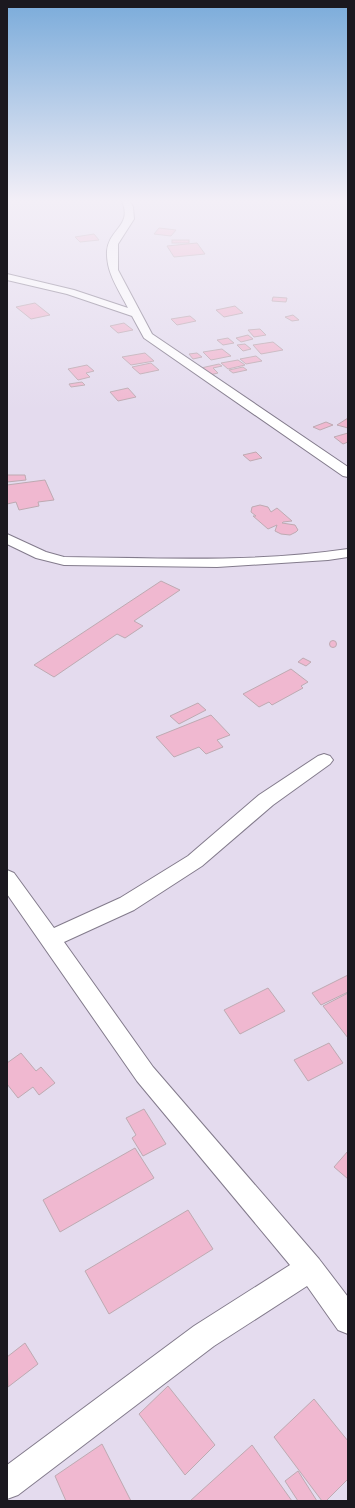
<svg xmlns="http://www.w3.org/2000/svg" width="355" height="1508" font-family="Mulish,sans-serif">
<rect width="100%" height="100%" fill="#e4dbee"/>
<!-- building -->
<g fill="#f0b8d0" stroke="#beaab2">
<polygon points="159,228 176,230 171,236 154,234"/>
<polygon points="94,234 99,240 80,242 75,237"/>
<rect x="172" y="240" width="17" height="3"/>
<polygon points="197,243 205,254 174,257 167,246"/>
<polygon points="273,297 287,298 286,302 272,301"/>
<polygon points="35,303 50,315 31,319 16,307"/>
<polygon points="235,306 243,313 224,317 216,310"/>
<polygon points="293,315 299,320 292,321 285,317"/>
<polygon points="190,316 196,321 177,325 171,319"/>
<polygon points="124,323 133,330 118,333 110,326"/>
<polygon points="260,329 266,335 254,337 248,330"/>
<polygon points="248,335 253,339 241,342 236,338"/>
<polygon points="228,338 234,343 223,345 217,340"/>
<polygon points="273,342 283,350 261,354 253,345"/>
<polygon points="245,344 251,349 243,351 237,345"/>
<polygon points="222,349 231,356 211,360 203,352"/>
<polygon points="145,353 154,361 131,365 122,357"/>
<polygon points="197,353 202,357 193,359 189,354"/>
<polygon points="256,356 262,361 246,364 240,359"/>
<polygon points="238,360 245,365 228,369 221,363"/>
<polygon points="151,363 159,370 140,374 132,367"/>
<polygon points="219,364 222,366 213,368 218,373 210,375 201,368"/>
<polygon points="87,365 94,371 86,373 90,377 78,380 68,369"/>
<polygon points="243,367 247,370 233,373 229,370"/>
<polygon points="82,382 85,385 71,387 69,384"/>
<polygon points="128,388 136,397 118,401 110,392"/>
<polygon points="348,418 348,428 337,425"/>
<polygon points="326,422 333,425 320,430 313,427"/>
<polygon points="348,433 348,442 343,444 334,437"/>
<polygon points="256,452 262,458 250,461 243,455"/>
<polygon points="7,475 25,475 26,480 7,482"/>
<polygon points="45,480 54,500 38,502 39,506 19,510 16,502 7,504 7,485"/>
<polygon points="260,505 268,507 271,512 277,508 292,521 283,522 282,523 295,525 298,530 296,532 290,535 281,534 275,531 277,525 268,529 253,516 256,516 251,512 252,507"/>
<polygon points="161,581 180,590 134,621 143,626 125,638 117,634 54,677 34,665"/>
<circle cx="333" cy="644" r="3.5"/>
<polygon points="303,658 311,662 306,666 298,662"/>
<polygon points="291,669 308,682 301,686 303,688 272,705 269,702 259,707 243,694"/>
<polygon points="198,703 206,710 179,724 170,716"/>
<polygon points="211,715 230,735 217,740 223,747 206,754 199,747 174,757 156,737"/>
<polygon points="348,975 348,992 321,1005 312,993"/>
<polygon points="268,988 285,1011 240,1034 224,1010"/>
<polygon points="348,993 348,1038 323,1006"/>
<polygon points="329,1043 343,1063 308,1081 294,1060"/>
<polygon points="21,1053 36,1071 41,1067 55,1083 39,1095 33,1087 18,1098 7,1084 7,1063"/>
<polygon points="144,1109 166,1144 143,1156 132,1138 136,1135 126,1118"/>
<polygon points="135,1148 154,1178 60,1232 43,1200"/>
<polygon points="348,1151 348,1179 334,1167"/>
<polygon points="188,1210 213,1249 109,1314 85,1271"/>
<polygon points="25,1343 38,1364 8,1387 7,1357"/>
<polygon points="168,1386 215,1445 185,1475 139,1414"/>
<polygon points="314,1399 348,1441 348,1479 326,1501 322,1501 274,1437"/>
<polygon points="102,1444 131,1501 66,1501 55,1476"/>
<polygon points="252,1445 292,1501 190,1501"/>
<polygon points="298,1471 317,1501 298,1501 285,1481"/>
</g>
<g fill="none" stroke-linecap="round" stroke-linejoin="round">
<defs>
<g id="minor">
<path d="M 121,199 L 129,199 L 133,207 L 134,219 L 118,244 L 118,270 L 152,334 L 348,467 L 348,477 L 343,476 L 144,338 L 132,316 L 67,294 L 7,280 L 7,274 L 74,290 L 128,308 C 119,290 106,273 107,251 C 109,228 134,226 121,199 Z"/>
<path d="M 7,534 L 46,552 L 64,557 C 159,558 254,563 348,549 L 348,557 L 328,560 L 217,567 L 64,565 L 36,558 L 7,544 Z"/>
<polygon points="324,754 330,756 333,760 330,764 273,805 202,866 134,910 64,942 153,1067 319,1259 348,1297 348,1334 338,1330 307,1286 214,1346 18,1495 7,1499 7,1465 194,1326 290,1265 137,1081 7,894 7,870 14,873 54,928 120,898 188,856 259,795 318,756"/>
</g>
</defs>
<!-- minor casing -->
<use href="#minor" stroke="#837b8c" stroke-width="2"/>
<!-- minor -->
<use href="#minor" fill="#fff" fill-rule="evenodd"/>
</g>
<!-- sky -->
<linearGradient id="sky" x2="0" y2="1"><stop stop-color="#7aabda"/><stop offset="0.49" stop-color="#f3eff7"/><stop offset="1" stop-color="#f3eff7" stop-opacity="0"/></linearGradient>
<rect width="355" height="410" fill="url(#sky)"/>
<!-- border -->
<rect width="355" height="1508" fill="none" stroke="#1b181f" stroke-width="16"/>
</svg>
